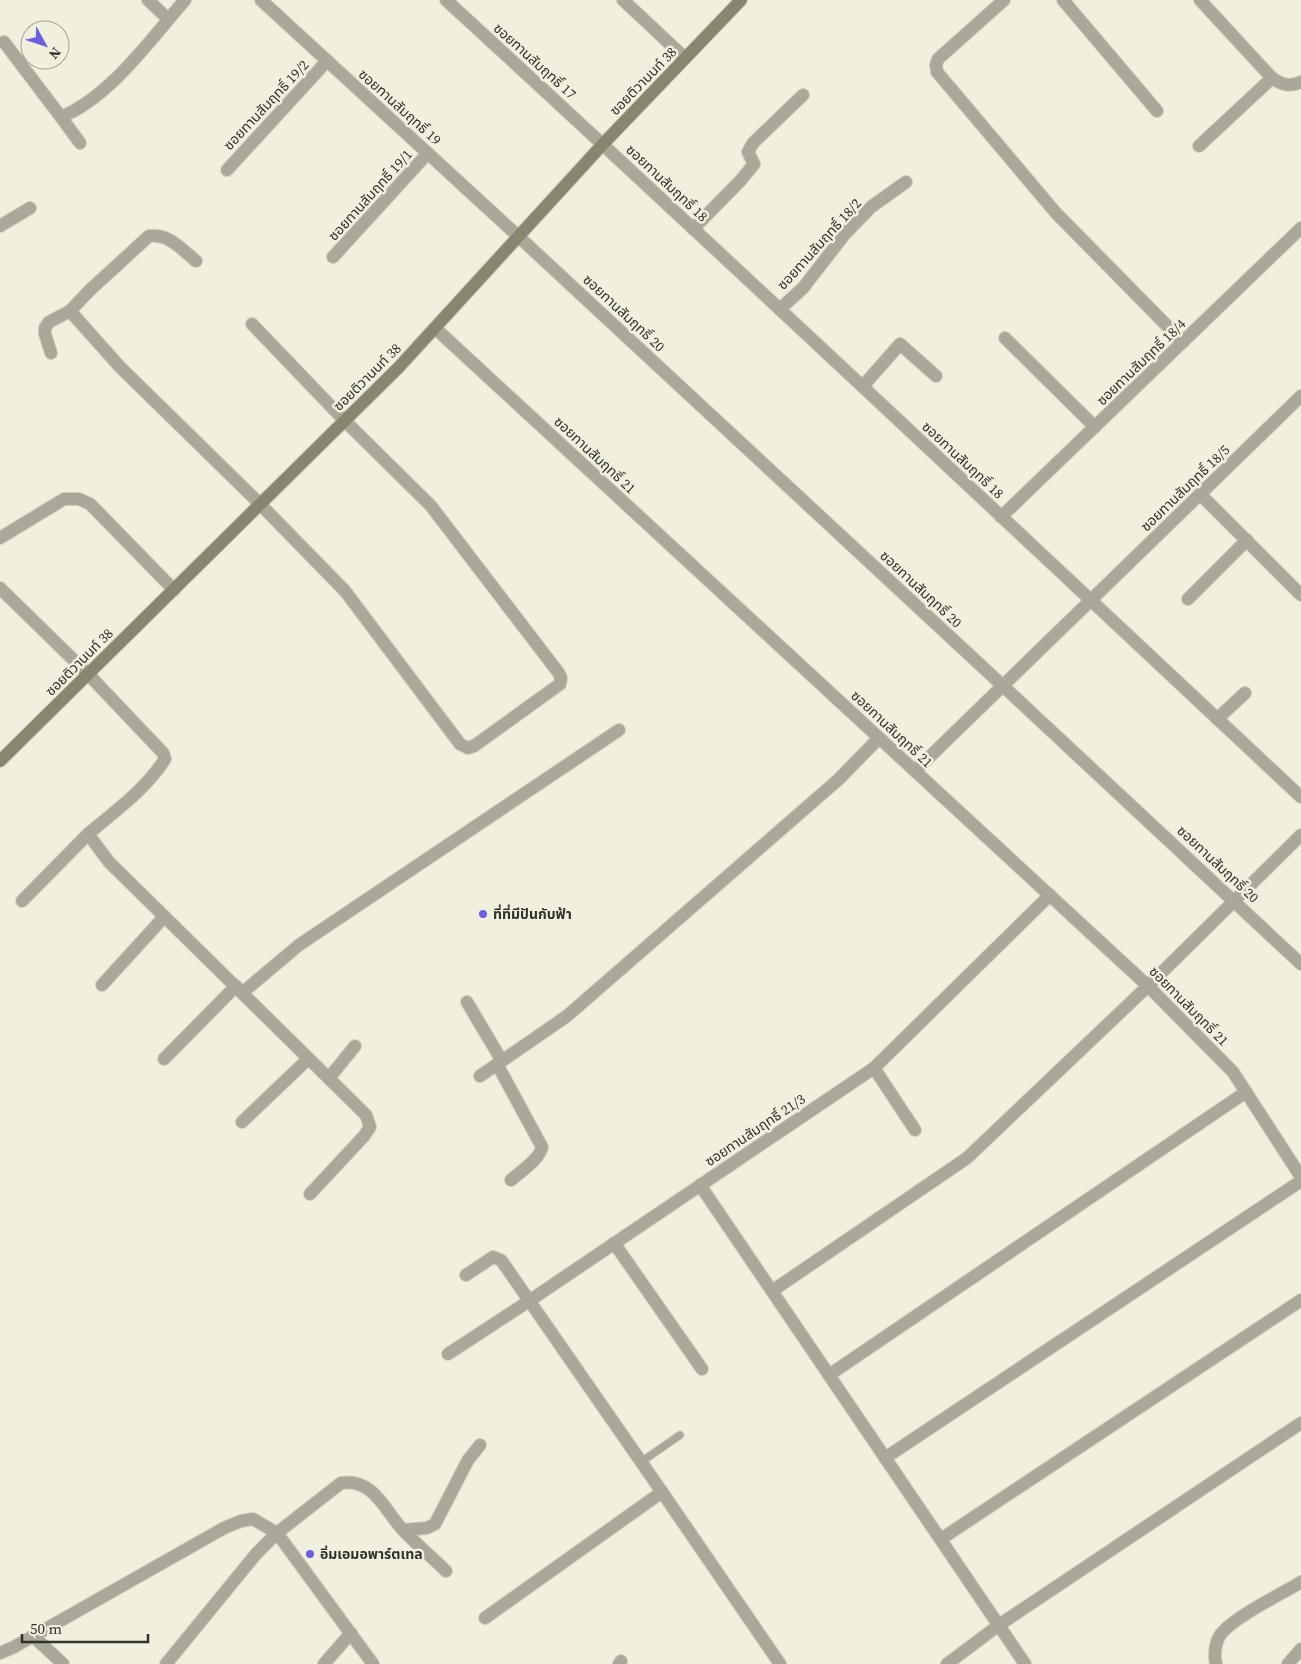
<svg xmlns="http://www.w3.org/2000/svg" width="1301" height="1664" font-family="'Source Serif 4','Noto Sans Thai',serif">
<rect width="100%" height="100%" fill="#f1f0df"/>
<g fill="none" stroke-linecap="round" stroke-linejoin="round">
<defs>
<polyline id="lane" points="641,1462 680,1435"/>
<g id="street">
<polyline points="148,0 168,19"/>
<polyline points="261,0 519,237 1003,686 1301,964"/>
<path d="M 446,0 C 733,263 1016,531 1301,797"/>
<polyline points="623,0 685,58"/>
<polyline points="1004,0 938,59 936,65 937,72 1056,213 1183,342"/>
<polyline points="1063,0 1157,111"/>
<path d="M 1200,0 L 1272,78 C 1282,85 1290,87 1301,82"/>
<path d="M 4,42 L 61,117 C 110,97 150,40 185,0"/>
<polyline points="61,117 80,143"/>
<polyline points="1199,146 1272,78"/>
<polyline points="227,170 327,61"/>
<polyline points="0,226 30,208"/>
<polyline points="693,229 741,180 754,164 748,152 753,143 803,95"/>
<polyline points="333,257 428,153"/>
<polyline points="780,309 803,288 844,235 871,207 906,182"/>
<polyline points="70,311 120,367 260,504 345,591 460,744 468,748 474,746 560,684 561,678 558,672 431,506 345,421 252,324"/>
<polyline points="435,328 1148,986 1233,1072 1301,1177"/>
<polyline points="1005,338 1095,427"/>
<path d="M 51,353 L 45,334 L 45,328 L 49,322 L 70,311 L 90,290 L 149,236 C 170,234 181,249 196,261"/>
<polyline points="863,386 900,344 936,376"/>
<polyline points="1200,494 1301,595"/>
<polyline points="1001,517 1301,228"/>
<polyline points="0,538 64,499 79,499 90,504 97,511 174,590"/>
<path d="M 0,588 L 88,674 L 163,753 L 165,759 C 146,789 114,812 88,834 L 109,862 L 366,1115 L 370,1127 L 364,1136 L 310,1194"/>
<polyline points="1188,599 1247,540"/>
<polyline points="1217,719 1245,693"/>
<polyline points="915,771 1301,396"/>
<polyline points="22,901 88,834"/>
<polyline points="102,985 164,917"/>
<polyline points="242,993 299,945 619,730"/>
<polyline points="467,1002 502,1061"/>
<polyline points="164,1059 236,986"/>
<path d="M 497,1064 L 542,1147 C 539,1160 521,1171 511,1180"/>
<polyline points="874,1068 915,1130"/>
<polyline points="480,1076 567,1016 839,779 879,738"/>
<polyline points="329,1078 355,1046"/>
<polyline points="242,1122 308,1059"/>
<polyline points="700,1185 1025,1664"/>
<polyline points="614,1243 702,1369"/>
<polyline points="466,1275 493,1257 501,1260 662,1492 780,1664"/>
<polyline points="772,1291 967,1158 1148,986 1301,835"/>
<polyline points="448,1354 529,1301 874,1068 1050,895"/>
<polyline points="829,1375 1246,1092"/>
<polyline points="885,1458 1301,1181"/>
<polyline points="403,1530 427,1528 435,1524 468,1460 480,1445"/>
<polyline points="941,1539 1301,1300"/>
<polyline points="485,1618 662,1492"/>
<polyline points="33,1636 63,1664"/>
<polyline points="0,1653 14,1647 224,1528 241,1521 253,1519 277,1533 373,1664"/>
<path d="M 166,1664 L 256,1554 L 277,1533 L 341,1483 C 374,1478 385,1511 403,1530 C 416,1544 432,1557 446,1571"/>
<polyline points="324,1664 351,1633"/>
<polyline points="619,1664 621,1661"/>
<polyline points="947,1664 999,1625 1301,1423"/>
<path d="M 1216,1664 C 1214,1656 1215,1644 1219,1637 C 1229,1619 1282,1594 1301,1582"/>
<polyline points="1288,1664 1301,1649"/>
</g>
<polyline id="secondary" points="0,761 399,367 603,144 741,0"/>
</defs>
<!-- lane casing -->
<use href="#lane" stroke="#cfcebf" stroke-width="9"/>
<!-- street casing -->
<use href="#street" stroke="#cfcebf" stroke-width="14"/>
<!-- secondary casing -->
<use href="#secondary" stroke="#cfcebf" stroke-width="14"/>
<!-- lane -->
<use href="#lane" stroke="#a9a899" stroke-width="7"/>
<!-- street -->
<use href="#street" stroke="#a9a899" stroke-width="12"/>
<!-- secondary -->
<use href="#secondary" stroke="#88866f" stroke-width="12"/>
</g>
<!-- markers -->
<g fill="#6c61da" stroke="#f1f0df" stroke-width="2">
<circle cx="483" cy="914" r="5"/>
<circle cx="310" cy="1554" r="5"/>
</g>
<g text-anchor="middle" stroke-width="5" stroke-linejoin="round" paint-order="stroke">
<!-- street labels -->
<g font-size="14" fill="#32312b" stroke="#f1f0df">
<text transform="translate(535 61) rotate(42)" y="5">ซอยทานสัมฤทธิ์ 17</text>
<text transform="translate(643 81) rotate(-46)" y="5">ซอยติวานนท์ 38</text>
<text transform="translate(266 105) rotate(-47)" y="5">ซอยทานสัมฤทธิ์ 19/2</text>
<text transform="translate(400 107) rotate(42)" y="5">ซอยทานสัมฤทธิ์ 19</text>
<text transform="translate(667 183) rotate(43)" y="5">ซอยทานสัมฤทธิ์ 18</text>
<text transform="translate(370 195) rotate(-48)" y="5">ซอยทานสัมฤทธิ์ 19/1</text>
<text transform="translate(819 244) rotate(-48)" y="5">ซอยทานสัมฤทธิ์ 18/2</text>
<text transform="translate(624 313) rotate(43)" y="5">ซอยทานสัมฤทธิ์ 20</text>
<text transform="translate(1141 362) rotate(-44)" y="5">ซอยทานสัมฤทธิ์ 18/4</text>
<text transform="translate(367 377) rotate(-45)" y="5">ซอยติวานนท์ 38</text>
<text transform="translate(595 455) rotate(43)" y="5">ซอยทานสัมฤทธิ์ 21</text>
<text transform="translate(963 460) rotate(43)" y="5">ซอยทานสัมฤทธิ์ 18</text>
<text transform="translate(1185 488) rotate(-44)" y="5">ซอยทานสัมฤทธิ์ 18/5</text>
<text transform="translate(921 589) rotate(43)" y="5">ซอยทานสัมฤทธิ์ 20</text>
<text transform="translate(79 662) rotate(-45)" y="5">ซอยติวานนท์ 38</text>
<text transform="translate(892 729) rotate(43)" y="5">ซอยทานสัมฤทธิ์ 21</text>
<text transform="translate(1218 864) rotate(43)" y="5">ซอยทานสัมฤทธิ์ 20</text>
<text transform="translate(1189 1006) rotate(45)" y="5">ซอยทานสัมฤทธิ์ 21</text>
<text transform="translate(755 1130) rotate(-34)" y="5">ซอยทานสัมฤทธิ์ 21/3</text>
</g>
<!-- poi labels -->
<g font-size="14" font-weight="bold" fill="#32312b" stroke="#f1f0df" text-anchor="start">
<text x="493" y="919">ที่ที่มีปันกับฟ้า</text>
<text x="320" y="1559">อิ่มเอมอพาร์ตเทล</text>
</g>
</g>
<!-- north arrow -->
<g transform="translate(45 45) rotate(130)"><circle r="24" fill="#f1f0df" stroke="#a5a497"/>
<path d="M0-4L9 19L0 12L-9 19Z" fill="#6c61da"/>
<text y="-8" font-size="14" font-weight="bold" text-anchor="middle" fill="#32312b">N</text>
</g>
<!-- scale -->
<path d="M22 1634v8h126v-8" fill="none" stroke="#32312b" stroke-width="2.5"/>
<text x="30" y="1634" font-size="15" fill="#32312b" stroke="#f1f0df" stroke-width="4" paint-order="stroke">50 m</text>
</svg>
